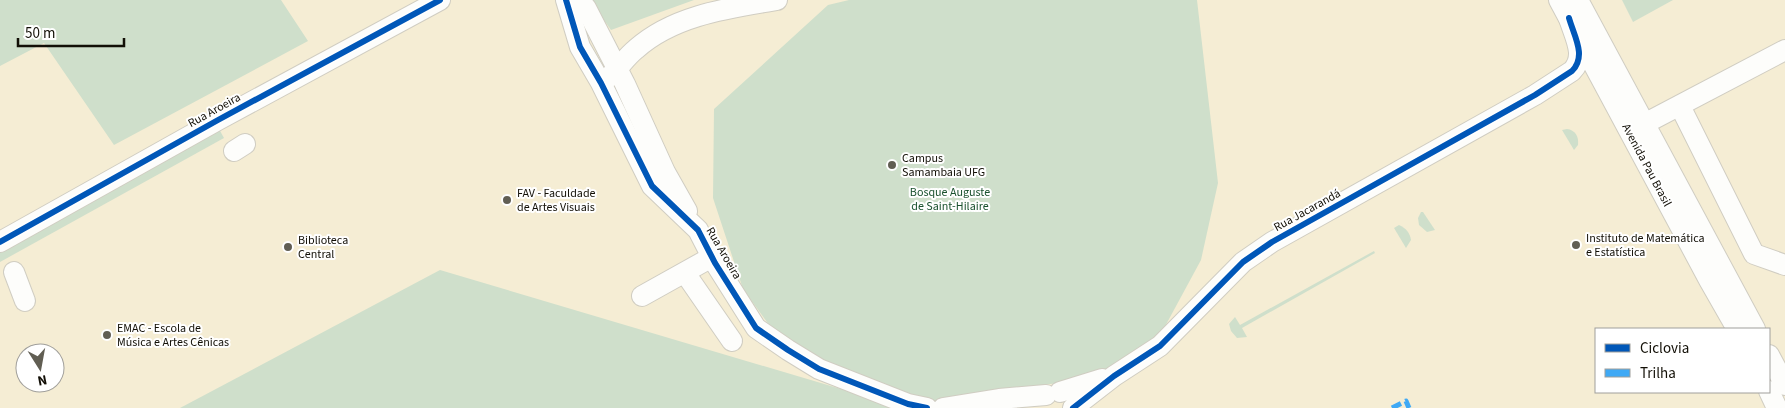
<svg xmlns="http://www.w3.org/2000/svg" width="1785" height="408" font-family="'Source Sans 3',sans-serif">
<rect width="100%" height="100%" fill="#f4f0e2"/>
<!-- built -->
<path fill="#f5edd4" fill-rule="evenodd" d="M 0,0 L 1785,0 L 1785,408 L 0,408 ZM 1596,329 L 1769,329 L 1769,392 L 1596,392 ZM 25,353 L 55,353 L 55,383 L 25,383 Z"/>
<!-- green -->
<g fill="#cfdfcb">
<polygon points="0,0 281,0 308,41 114,145 44,43 0,66"/>
<polygon points="590,0 694,0 611,30"/>
<polygon points="849,0 1197,0 1218,183 1201,260 1162,332 1098,378 1019,388 943,407 785,347 743,289 713,198 714,109 828,5"/>
<polygon points="1622,0 1673,0 1633,22"/>
<polygon points="219,129 224,138 0,262 0,248"/>
<path d="M 1567,129 C 1575,130 1579,136 1578,145 L 1574,150 L 1562,130 Z"/>
<polygon points="1421,212 1423,212 1435,230 1427,232 1419,225 1418,218"/>
<path d="M 1399,225 C 1406,228 1410,233 1411,240 L 1406,248 L 1394,228 Z"/>
<polygon points="1374,251 1375,253 1242,328 1247,337 1237,338 1231,331 1229,324 1235,317 1240,325"/>
<polygon points="440,270 905,408 180,408"/>
</g>
<g fill="none" stroke-linecap="round" stroke-linejoin="round">
<defs>
<g id="minor">
<polyline points="566,0 580,47 601,83 652,186 698,230 715,263 756,328 788,350 819,369 908,404 927,408"/>
<polyline points="579,0 586,8 625,84 665,172 687,211"/>
<polyline points="1559,0 1709,280 1737,329"/>
<polyline points="1578,0 1755,329"/>
<path d="M 609,77 C 619,68 626,57 636,49 C 674,15 729,8 777,0"/>
<polyline points="1680,106 1754,254 1785,265"/>
<polyline points="1644,124 1785,50"/>
<polyline points="234,151 245,144"/>
<polyline points="0,242 218,120 440,0"/>
<polyline points="14,272 25,301"/>
<polyline points="685,273 732,341"/>
<polyline points="642,296 712,257"/>
<polyline points="1769,355 1785,385"/>
<polyline points="1769,391 1777,408"/>
<polyline points="1060,392 1102,379"/>
<polyline points="943,408 999,399 1046,395"/>
<path d="M 1073,408 L 1114,376 L 1160,346 L 1243,262 L 1272,242 L 1535,95 L 1572,71 C 1587,56 1574,36 1569,18"/>
</g>
</defs>
<!-- minor casing -->
<use href="#minor" stroke="#d0cdc2" stroke-width="22"/>
<!-- minor -->
<use href="#minor" stroke="#fdfdfb" stroke-width="20"/>
<!-- quiet -->
<polyline stroke="#3fa9f5" stroke-width="5" stroke-dasharray="10 5" stroke-linecap="butt" points="1392,408 1406,401 1409,408"/>
<defs>
<g id="cycleway">
<polyline points="566,0 580,47 601,83 652,186 698,230 715,263 756,328 788,350 819,369 908,404 927,408"/>
<polyline points="0,242 218,120 440,0"/>
<path d="M 1073,408 L 1114,376 L 1160,346 L 1243,262 L 1272,242 L 1535,95 L 1572,71 C 1587,56 1574,36 1569,18"/>
</g>
</defs>
<!-- cycleway casing -->
<use href="#cycleway" stroke="#fff" stroke-width="9"/>
<!-- cycleway -->
<use href="#cycleway" stroke="#0057b8" stroke-width="6"/>
</g>
<!-- markers -->
<g fill="#615e53" stroke="#fff" stroke-width="2">
<circle cx="892" cy="165" r="5"/>
<circle cx="507" cy="200" r="5"/>
<circle cx="1576" cy="245" r="5"/>
<circle cx="288" cy="247" r="5"/>
<circle cx="107" cy="335" r="5"/>
</g>
<g text-anchor="middle" stroke-width="4" stroke-linejoin="round" paint-order="stroke">
<!-- street labels -->
<g font-size="12" fill="#120f06" stroke="#fff">
<text transform="translate(214 110) rotate(-29)" y="4">Rua Aroeira</text>
<text transform="translate(1647 165) rotate(62)" y="4">Avenida Pau Brasil</text>
<text transform="translate(1307 210) rotate(-29)" y="4">Rua Jacarandá</text>
<text transform="translate(724 253) rotate(60)" y="4">Rua Aroeira</text>
</g>
<!-- poi labels -->
<g font-size="12" fill="#120f06" stroke="#fff" text-anchor="start">
<text x="902" y="162">Campus<tspan x="902" dy="14">Samambaia UFG</tspan></text>
<text x="517" y="197">FAV - Faculdade<tspan x="517" dy="14">de Artes Visuais</tspan></text>
<text x="1586" y="242">Instituto de Matemática<tspan x="1586" dy="14">e Estatística</tspan></text>
<text x="298" y="244">Biblioteca<tspan x="298" dy="14">Central</tspan></text>
<text x="117" y="332">EMAC - Escola de<tspan x="117" dy="14">Música e Artes Cênicas</tspan></text>
</g>
<!-- park labels -->
<g font-size="12" fill="#1a512e" stroke="#fff">
<text x="950" y="196">Bosque Auguste<tspan x="950" dy="14">de Saint-Hilaire</tspan></text>
</g>
</g>
<!-- legend -->
<rect x="1595" y="328" width="175" height="65" fill="#ffffff" stroke="#a09f9b"/>
<rect x="1605" y="344" width="25" height="8" fill="#0057b8" stroke="#a09f9b"/>
<text x="1640" y="353" font-size="15" fill="#120f06">Ciclovia</text>
<rect x="1605" y="369" width="25" height="8" fill="#3fa9f5" stroke="#a09f9b"/>
<text x="1640" y="378" font-size="15" fill="#120f06">Trilha</text>
<!-- north arrow -->
<g transform="translate(40 368) rotate(169)"><circle r="24" fill="#ffffff" stroke="#a09f9b"/>
<path d="M0-4L9 19L0 12L-9 19Z" fill="#615e53"/>
<text y="-8" font-size="14" font-weight="bold" text-anchor="middle" fill="#120f06">N</text>
</g>
<!-- scale -->
<path d="M18 38v8h106v-8" fill="none" stroke="#120f06" stroke-width="2.5"/>
<text x="25" y="38" font-size="15" fill="#120f06" stroke="#ffffff" stroke-width="4" paint-order="stroke">50 m</text>
</svg>
